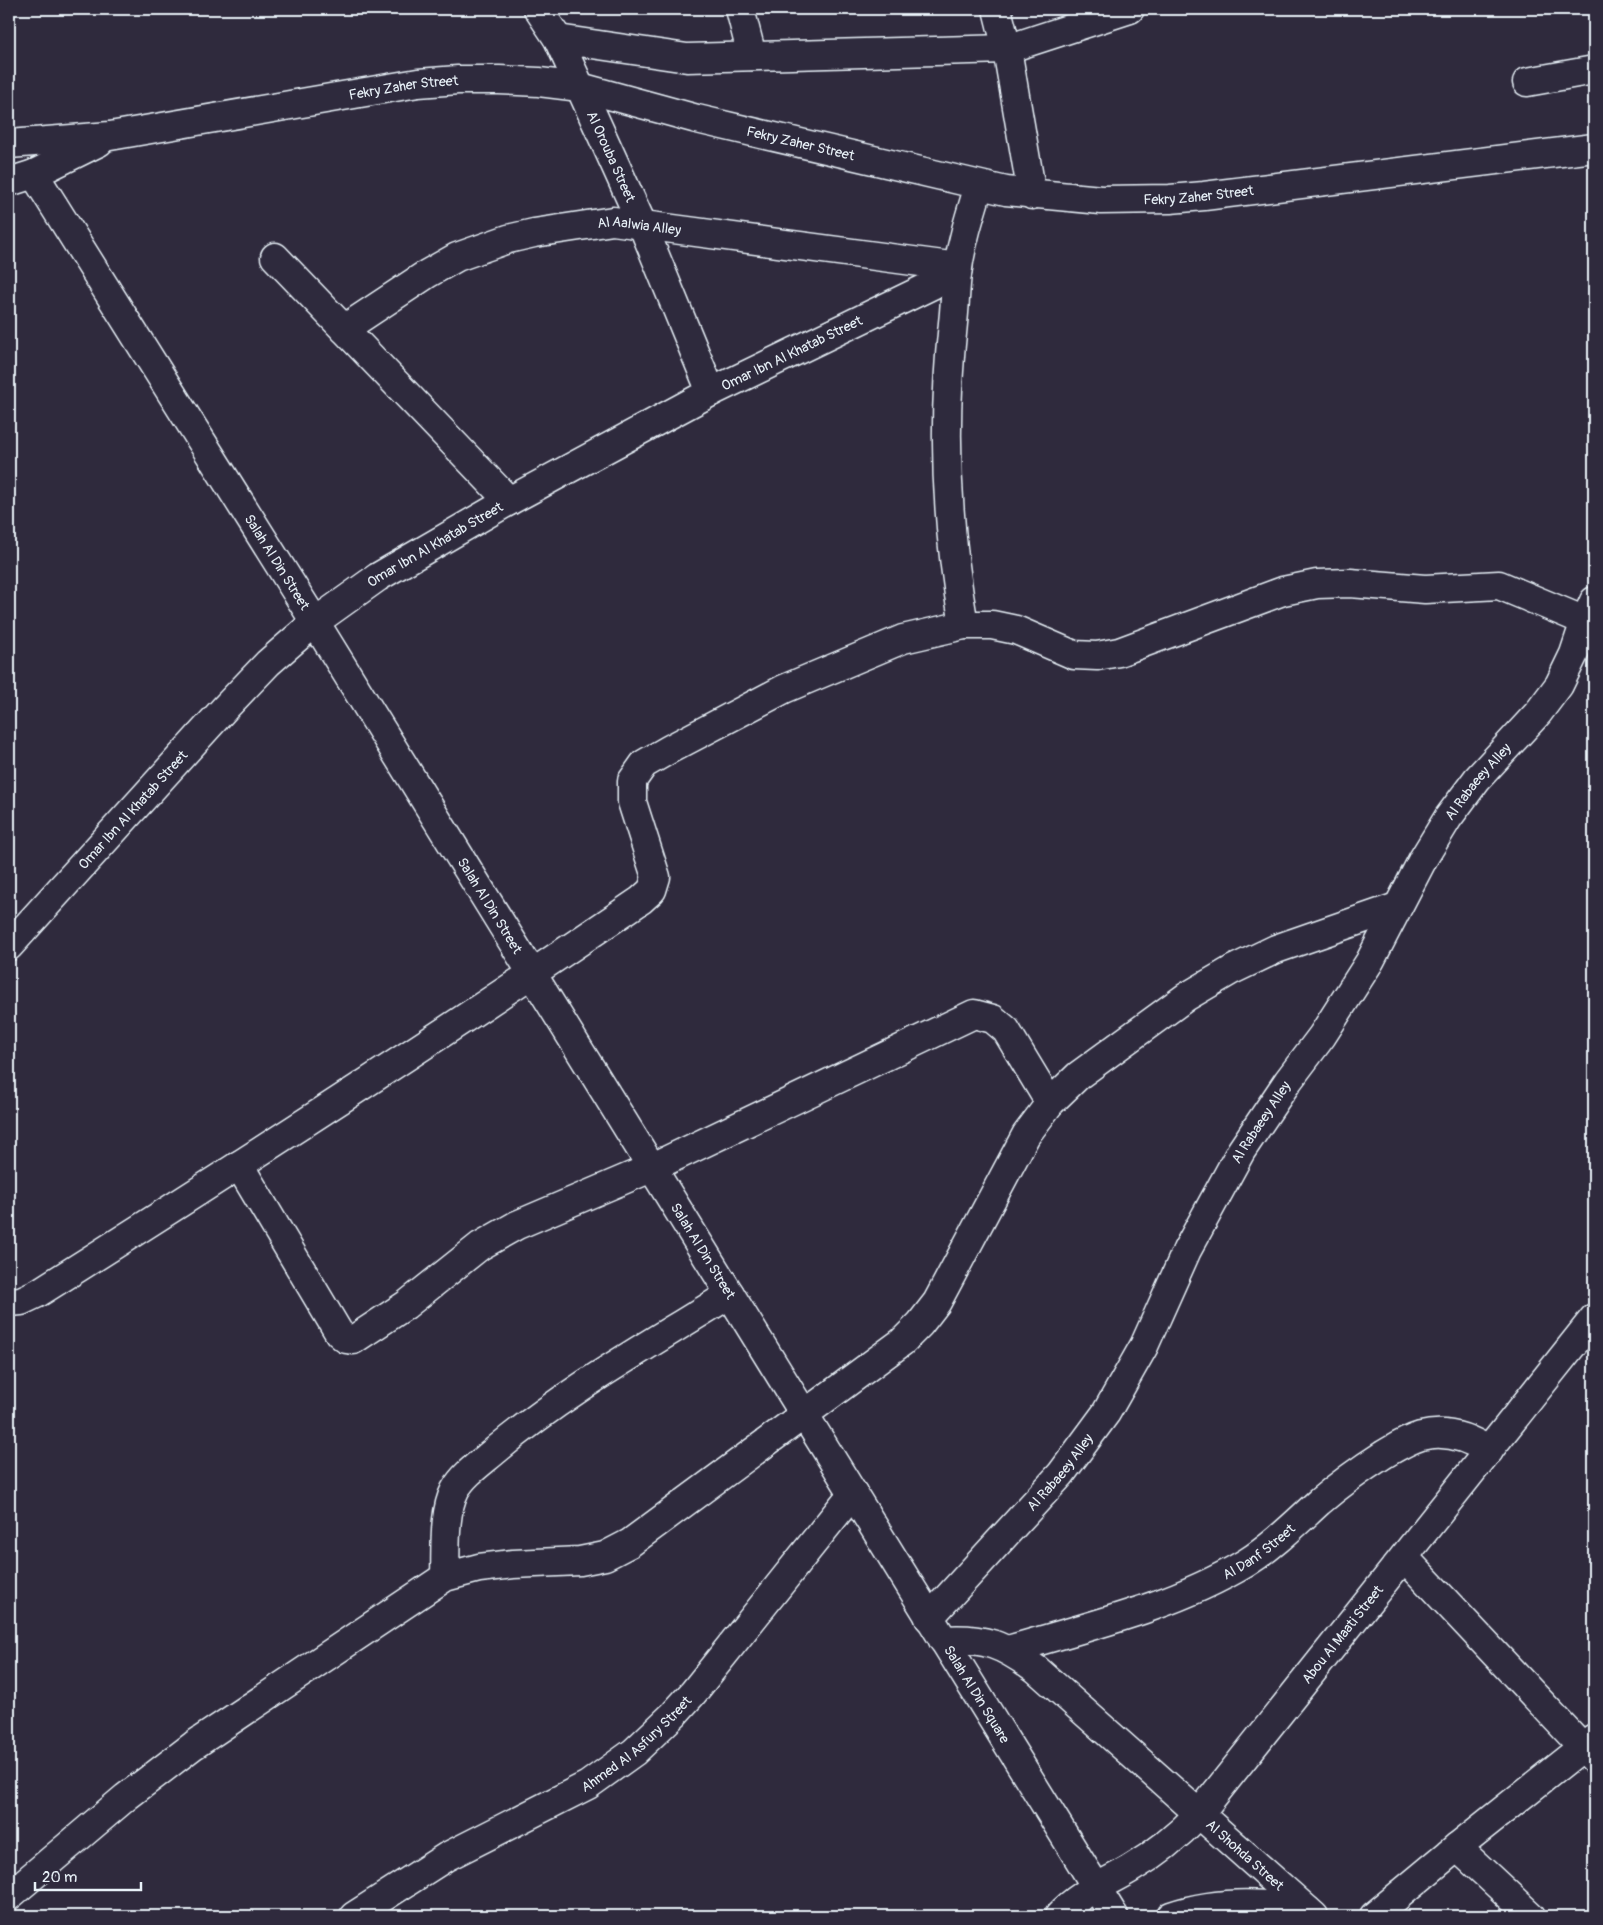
<svg xmlns="http://www.w3.org/2000/svg" width="1603" height="1925" font-family="Pangolin,sans-serif">
<rect width="100%" height="100%" fill="#2f2a3d"/>
<filter id="ink" filterUnits="userSpaceOnUse"><feTurbulence type="fractalNoise" baseFrequency=".02" numOctaves="2"/><feDisplacementMap in="SourceGraphic" scale="10" xChannelSelector="R" yChannelSelector="G"/><feConvolveMatrix kernelMatrix="1 2 1 2 8 2 1 2 1" color-interpolation-filters="sRGB"/></filter>
<g filter="url(#ink)">
<g fill="none" stroke-linecap="round" stroke-linejoin="round">
<defs>
<g id="minor">
<path id="s1" d="M 538,9 L 558,39 L 580,87 L 642,224 L 711,392"/>
<polyline points="740,9 752,56"/>
<polyline points="997,9 1007,49 1032,195"/>
<polyline points="558,39 687,58 1007,49 1130,9"/>
<polyline points="1527,82 1594,70"/>
<path id="s2" d="M 9,144 L 110,136 L 418,83 L 458,80 L 499,80 L 539,82 L 580,87 L 697,119 L 1006,191 L 1101,200 L 1170,199 L 1204,196 L 1594,148"/>
<path id="s3" d="M 34,174 L 315,622 L 1114,1916"/>
<polyline points="9,182 34,174 99,142"/>
<polyline points="275,257 509,501"/>
<path id="s4" d="M 344,329 L 427,274 L 457,257 L 508,239 L 534,233 L 613,221 L 958,267"/>
<path d="M 964,625 C 946,525 942,424 953,323 C 955,307 955,290 957,274 C 961,244 970,215 979,186"/>
<path id="s5" d="M 9,946 L 225,708 L 268,663 L 315,622 L 378,577 L 509,501 L 711,392 L 957,273"/>
<polyline points="239,1165 339,1333 346,1339 353,1340 406,1305 480,1246 517,1225 651,1168 974,1014 993,1019 1006,1030 1050,1103"/>
<path d="M 9,1302 L 21,1301 L 38,1293 C 241,1165 443,1035 641,900 L 652,890 L 656,877 L 632,802 L 632,781 L 644,764 L 670,749 L 784,689 L 903,639 L 964,625 L 992,625 L 1016,630 L 1074,655 L 1097,656 L 1119,652 L 1283,591 L 1317,584 L 1350,583 L 1425,589 L 1499,585 L 1585,621"/>
<polyline points="1404,1557 1594,1759"/>
<path d="M 445,1577 C 446,1551 443,1513 455,1490 C 464,1474 482,1462 496,1450 C 567,1390 651,1344 730,1294"/>
<path id="s6" d="M 929,1618 L 1061,1474 L 1106,1413 L 1144,1346 L 1187,1250 L 1241,1151 L 1288,1081 L 1322,1036 L 1370,961 L 1423,859 L 1448,818 L 1477,779 L 1538,713 L 1559,685 L 1574,654 L 1585,621 L 1594,601"/>
<path id="s7" d="M 943,1640 C 985,1637 1003,1645 1036,1669 L 1314,1916"/>
<path id="s8" d="M 1008,1650 C 1089,1626 1173,1607 1246,1563 C 1273,1546 1296,1523 1319,1502 C 1339,1485 1361,1469 1383,1455 C 1395,1448 1407,1440 1421,1436 C 1445,1430 1468,1437 1489,1451"/>
<polyline points="1457,1847 1531,1916"/>
<polyline points="9,1896 126,1797 194,1745 445,1577 479,1568 513,1564 580,1561 605,1556 630,1543 902,1342 920,1324 937,1302 1026,1135 1050,1103 1079,1075 1186,997 1232,970 1276,949 1397,907"/>
<path id="s9" d="M 354,1916 L 446,1857 L 588,1785 L 634,1752 L 674,1714 L 693,1693 L 853,1493"/>
<path id="s10" d="M 1059,1916 C 1079,1893 1105,1884 1130,1869 C 1156,1854 1179,1835 1199,1814 L 1594,1318"/>
<path d="M 1171,1916 C 1215,1901 1262,1902 1307,1910"/>
<polyline points="1374,1916 1457,1847 1594,1738"/>
</g>
</defs>
<!-- minor casing -->
<use href="#minor" stroke="#e8f1f8" stroke-width="31"/>
<!-- minor -->
<use href="#minor" stroke="#2f2a3d" stroke-width="28"/>
</g>
</g>
<g text-anchor="middle" stroke-width="4" stroke-linejoin="round" paint-order="stroke">
<!-- street labels -->
<g font-size="14" fill="#e8f1f8" stroke="#2f2a3d">
<text dy="5" stroke="none"><textPath href="#s2" startOffset="399">Fekry Zaher Street</textPath></text>
<text dy="5" stroke="none"><textPath href="#s2" startOffset="804">Fekry Zaher Street</textPath></text>
<text dy="5" stroke="none"><textPath href="#s1" startOffset="165">Al Orouba Street</textPath></text>
<text dy="5" stroke="none"><textPath href="#s2" startOffset="1208">Fekry Zaher Street</textPath></text>
<text dy="5" stroke="none"><textPath href="#s4" startOffset="321">Al Aalwia Alley</textPath></text>
<text dy="5" stroke="none"><textPath href="#s5" startOffset="994">Omar Ibn Al Khatab Street</textPath></text>
<text dy="5" stroke="none"><textPath href="#s5" startOffset="589">Omar Ibn Al Khatab Street</textPath></text>
<text dy="5" stroke="none"><textPath href="#s3" startOffset="458">Salah Al Din Street</textPath></text>
<text dy="5" stroke="none"><textPath href="#s6" startOffset="1006">Al Rabaeey Alley</textPath></text>
<text dy="5" stroke="none"><textPath href="#s5" startOffset="184">Omar Ibn Al Khatab Street</textPath></text>
<text dy="5" stroke="none"><textPath href="#s3" startOffset="862">Salah Al Din Street</textPath></text>
<text dy="5" stroke="none"><textPath href="#s6" startOffset="601">Al Rabaeey Alley</textPath></text>
<text dy="5" stroke="none"><textPath href="#s3" startOffset="1268">Salah Al Din Street</textPath></text>
<text dy="5" stroke="none"><textPath href="#s6" startOffset="196">Al Rabaeey Alley</textPath></text>
<text dy="5" stroke="none"><textPath href="#s8" startOffset="271">Al Danf Street</textPath></text>
<text dy="5" stroke="none"><textPath href="#s10" startOffset="404">Abou Al Maati Street</textPath></text>
<text dy="5" stroke="none"><textPath href="#s3" startOffset="1789">Salah Al Din Square</textPath></text>
<text dy="5" stroke="none"><textPath href="#s9" startOffset="332">Ahmed Al Asfury Street</textPath></text>
<text dy="5" stroke="none"><textPath href="#s7" startOffset="380">Al Shohda Street</textPath></text>
</g>
</g>
<!-- margin -->
<rect width="1603" height="1925" fill="none" stroke="#2f2a3d" stroke-width="30"/>
<rect x="15" y="15" width="1573" height="1895" fill="none" stroke="#e8f1f8" stroke-width="2" filter="url(#ink)"/>
<!-- scale -->
<path d="M35 1882v8h106v-8" fill="none" stroke="#e8f1f8" stroke-width="2.5"/>
<text x="42" y="1882" font-size="15" fill="#e8f1f8" stroke="#2f2a3d" stroke-width="4" paint-order="stroke">20 m</text>
</svg>
